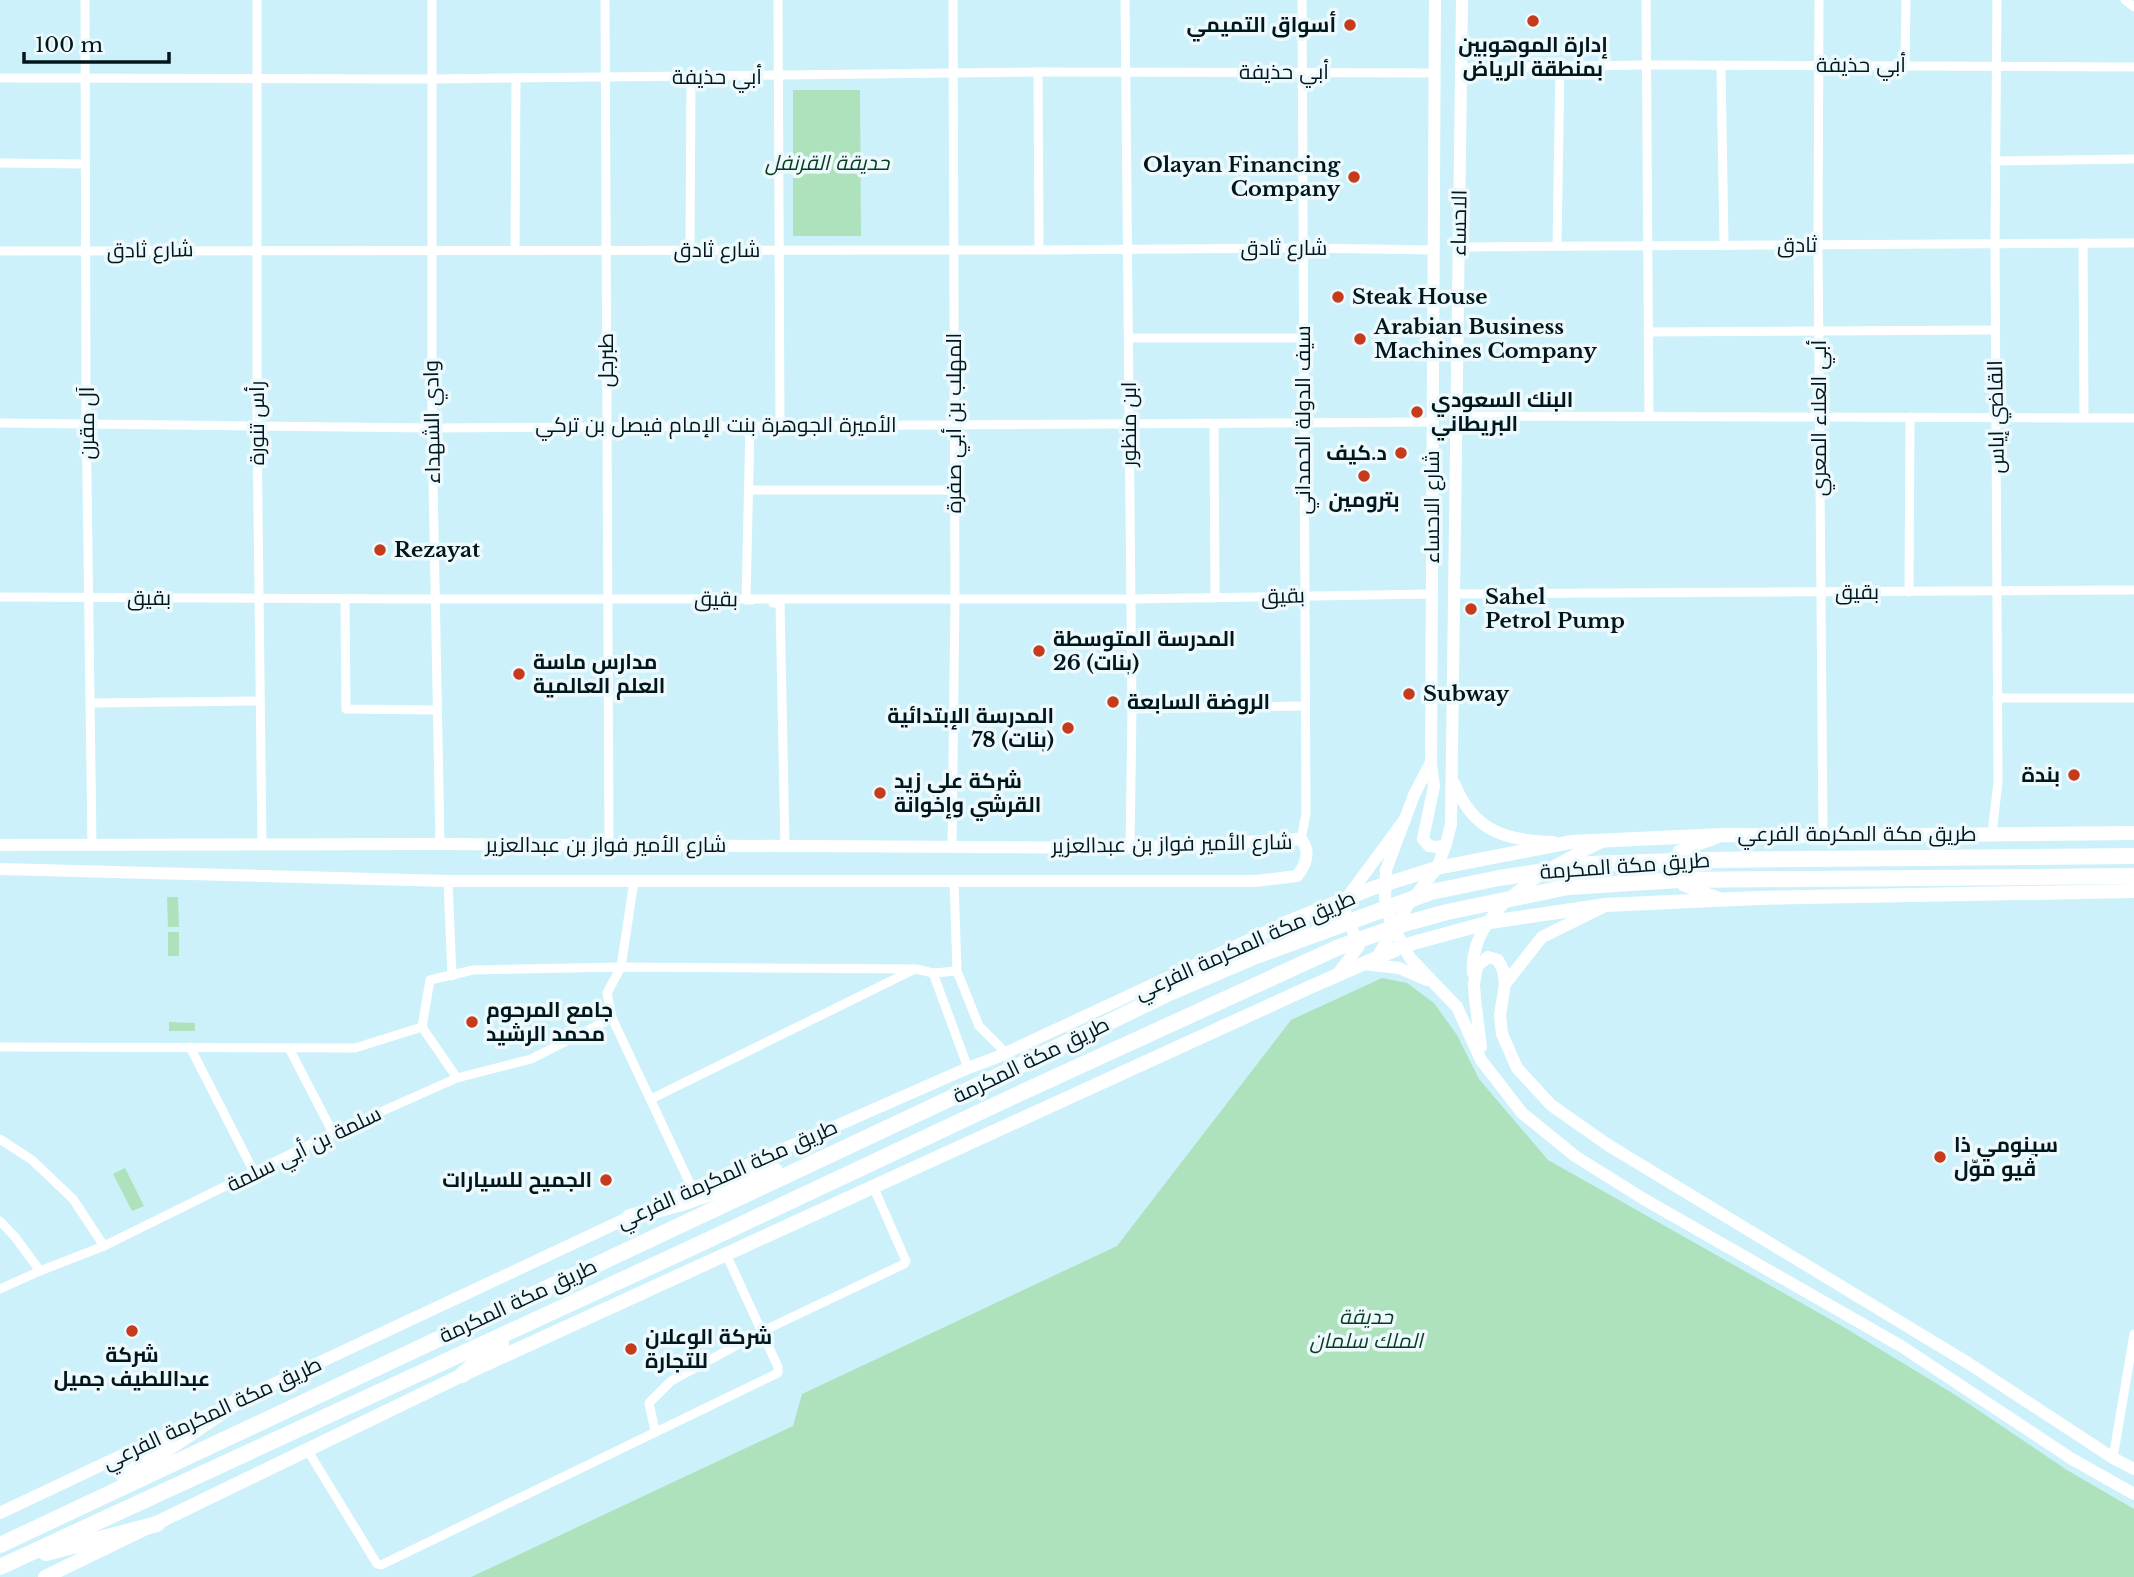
<svg xmlns="http://www.w3.org/2000/svg" width="2134" height="1577" font-family="'Libre Baskerville',Cairo,serif">
<rect width="100%" height="100%" fill="#ccf1fa"/>
<!-- green -->
<g fill="#ade2bd">
<polygon points="793,90 860,90 861,236 793,236"/>
<polygon points="167,897 178,897 179,927 168,927"/>
<rect x="168" y="932" width="11" height="24"/>
<polygon points="1382,978 1407,983 1434,1003 1457,1035 1479,1079 1548,1160 1842,1326 1957,1396 2067,1470 2134,1509 2134,1577 471,1577 793,1426 802,1394 1117,1246 1291,1020"/>
<polygon points="169,1022 195,1023 195,1031 169,1031"/>
<polygon points="125,1168 144,1206 132,1211 113,1174"/>
</g>
<g fill="none" stroke-linecap="round" stroke-linejoin="round">
<!-- minor -->
<g stroke="#fff" stroke-width="9">
<polyline points="85,0 86,407 92,845"/>
<polyline points="257,0 257,426 262,845"/>
<polyline points="432,0 432,428 440,844"/>
<polyline points="605,0 609,846"/>
<polyline points="778,0 780,425"/>
<polyline points="1125,0 1132,709 1130,848"/>
<polyline points="1646,0 1649,415"/>
<polyline points="1819,0 1818,245 1823,836"/>
<polyline points="2125,0 2134,7"/>
<polyline points="1721,65 1724,245"/>
<polyline points="1905,66 1906,0"/>
<polyline points="1461,68 1647,65 2134,67"/>
<polyline points="1038,72 1039,250"/>
<polyline points="0,78 431,79 1038,72 1433,73"/>
<polyline points="1995,161 2134,159"/>
<polyline points="0,163 85,164"/>
<polyline points="2083,243 2084,418"/>
<polyline points="1557,246 1560,65"/>
<polyline points="1459,247 2134,243"/>
<polyline points="690,249 691,77"/>
<polyline points="515,250 516,78"/>
<polyline points="0,251 1039,250 1304,248 1434,250"/>
<polyline points="1648,332 1995,330"/>
<polyline points="1129,338 1303,338"/>
<polyline points="1457,416 2134,418"/>
<polyline points="0,423 432,428 1433,422"/>
<polyline points="1214,424 1215,598"/>
<polyline points="750,425 746,600 752,600"/>
<polyline points="749,490 954,490"/>
<polyline points="1909,592 1910,417"/>
<polyline points="1454,594 2134,590"/>
<polyline points="0,597 421,599 1130,599 1431,594"/>
<polyline points="345,599 346,709 436,710"/>
<polyline points="773,603 780,603 785,846"/>
<polyline points="1997,698 2134,698"/>
<polyline points="91,703 260,701"/>
<polyline points="1132,709 1304,706"/>
<polyline points="1992,833 1998,782 1995,244 1997,0"/>
<polyline points="1301,839 1306,814 1302,0"/>
<polyline points="952,846 955,599 953,0"/>
<polyline points="448,881 452,976"/>
<polyline points="634,881 621,967 607,993 612,1018 692,1188"/>
<polyline points="954,882 957,971 979,1026 1006,1053"/>
<polyline points="933,973 968,1068"/>
<polyline points="0,1047 355,1048 422,1027"/>
<polyline points="190,1047 254,1172"/>
<polyline points="289,1048 333,1133"/>
<polyline points="457,1078 422,1027 430,980 473,970 621,967 916,969 933,973 957,971"/>
<polyline points="651,1099 913,970"/>
<polyline points="0,1139 32,1160 73,1199 104,1246"/>
<polyline points="0,1221 15,1237 40,1271"/>
<polyline points="0,1289 40,1271 104,1246 333,1133 457,1078 531,1059 612,1018"/>
<polyline points="655,1431 649,1403 671,1381 763,1331 904,1264 906,1261 873,1186"/>
<polyline points="308,1451 377,1564 381,1565 778,1373 778,1367 726,1254"/>
<polyline points="2113,1458 2134,1334"/>
</g>
<!-- secondary -->
<g stroke="#fff" stroke-width="12">
<polyline points="1435,0 1431,764 1434,786 1423,839 1429,846 1438,847 1446,844 1451,824 1462,0"/>
<path d="M 1454,783 C 1473,831 1506,841 1553,842"/>
<polyline points="1405,819 1386,870 1385,898 1390,921 1410,958 1457,1007 1481,1060 1522,1113 1575,1156 1642,1198 1901,1346 2072,1459 2134,1494"/>
<polyline points="1716,838 1679,851 1674,870 1683,885 1719,898"/>
<path d="M 0,845 L 440,844 L 1130,848 L 1301,839 C 1311,851 1306,865 1297,876 L 1255,881 L 448,881 L 0,869"/>
<polyline points="1346,899 1405,819 1414,795 1430,764"/>
<polyline points="1323,908 1345,912 1359,946 1336,976"/>
<polyline points="1376,959 1408,905 1437,868 1446,844"/>
<polyline points="1364,964 1399,968 1427,980"/>
<path d="M 1473,973 C 1468,909 1553,864 1602,842"/>
<polyline points="1505,984 1542,937 1601,908"/>
<polyline points="1481,1047 1475,999 1474,984 1477,966 1488,957 1498,960 1503,970 1505,984 1500,1015 1502,1034 1517,1068 1551,1105 1608,1145 1968,1363 2113,1458 2134,1469"/>
<polyline points="656,1205 968,1068 995,1058 1283,924"/>
<polyline points="231,1404 636,1214"/>
<polyline points="0,1513 205,1416"/>
</g>
<!-- primary -->
<g stroke="#fff" stroke-width="14">
<polyline points="1283,924 1373,888 1437,868 1571,842 1723,835 1823,836 2134,833"/>
<polyline points="45,1577 462,1375 1308,988 1406,945 1490,922 1606,905 1757,898 2134,891"/>
</g>
<!-- motorway -->
<g stroke="#fff" stroke-width="16">
<polyline points="630,1217 682,1203 775,1171"/>
<polyline points="462,1375 492,1349 501,1344"/>
<polyline points="125,1477 239,1400"/>
<polyline points="0,1545 1000,1075 1167,994 1256,956 1431,892 1499,878 1591,864 1706,860 2134,856"/>
<polyline points="46,1553 157,1524"/>
<polyline points="0,1567 691,1248 1012,1097 1339,947 1407,923 1447,912 1568,887 1679,880 2134,876"/>
</g>
</g>
<!-- markers -->
<g fill="#c53b1c" stroke="#edf9fc" stroke-width="2.5">
<circle cx="1533" cy="21" r="7"/>
<circle cx="1350" cy="25" r="7"/>
<circle cx="1354" cy="177" r="7"/>
<circle cx="1338" cy="297" r="7"/>
<circle cx="1360" cy="339" r="7"/>
<circle cx="1417" cy="412" r="7"/>
<circle cx="1401" cy="453" r="7"/>
<circle cx="1364" cy="476" r="7"/>
<circle cx="380" cy="550" r="7"/>
<circle cx="1471" cy="609" r="7"/>
<circle cx="1039" cy="651" r="7"/>
<circle cx="519" cy="674" r="7"/>
<circle cx="1409" cy="694" r="7"/>
<circle cx="1113" cy="702" r="7"/>
<circle cx="1068" cy="728" r="7"/>
<circle cx="2074" cy="775" r="7"/>
<circle cx="880" cy="793" r="7"/>
<circle cx="472" cy="1022" r="7"/>
<circle cx="1940" cy="1157" r="7"/>
<circle cx="606" cy="1180" r="7"/>
<circle cx="132" cy="1331" r="7"/>
<circle cx="631" cy="1349" r="7"/>
</g>
<g text-anchor="middle" stroke-width="7" stroke-linejoin="round" paint-order="stroke">
<!-- poi labels -->
<g font-size="21" font-weight="bold" fill="#00171c" stroke="#edf9fc" text-anchor="start">
<text x="1336" y="32" text-anchor="end">أسواق التميمي</text>
<text x="1533" y="52" text-anchor="middle">إدارة الموهوبين<tspan x="1533" dy="24">بمنطقة الرياض</tspan></text>
<text x="1340" y="172" text-anchor="end">Olayan Financing<tspan x="1340" dy="24">Company</tspan></text>
<text x="1352" y="304">Steak House</text>
<text x="1374" y="334">Arabian Business<tspan x="1374" dy="24">Machines Company</tspan></text>
<text x="1431" y="407">البنك السعودي<tspan x="1431" dy="24">البريطاني</tspan></text>
<text x="1387" y="460" text-anchor="end">د.كيف</text>
<text x="1364" y="507" text-anchor="middle">بترومين</text>
<text x="394" y="557">Rezayat</text>
<text x="1485" y="604">Sahel<tspan x="1485" dy="24">Petrol Pump</tspan></text>
<text x="1053" y="646">المدرسة المتوسطة<tspan x="1053" dy="24">26 (بنات)</tspan></text>
<text x="533" y="669">مدارس ماسة<tspan x="533" dy="24">العلم العالمية</tspan></text>
<text x="1423" y="701">Subway</text>
<text x="1127" y="709">الروضة السابعة</text>
<text x="1054" y="723" text-anchor="end">المدرسة الإبتدائية<tspan x="1054" dy="24">78 (بنات)</tspan></text>
<text x="2060" y="782" text-anchor="end">بندة</text>
<text x="894" y="788">شركة علي زيد<tspan x="894" dy="24">القرشي وإخوانة</tspan></text>
<text x="486" y="1017">جامع المرحوم<tspan x="486" dy="24">محمد الرشيد</tspan></text>
<text x="1954" y="1152">سينومي ذا<tspan x="1954" dy="24">ڤيو موّل</tspan></text>
<text x="592" y="1187" text-anchor="end">الجميح للسيارات</text>
<text x="645" y="1344">شركة الوعلان<tspan x="645" dy="24">للتجارة</tspan></text>
<text x="132" y="1362" text-anchor="middle">شركة<tspan x="132" dy="24">عبداللطيف جميل</tspan></text>
</g>
<!-- street labels -->
<g font-size="21" fill="#00171c" stroke="#edf9fc">
<text x="1861" y="72">أبي حذيفة</text>
<text x="1284" y="79">أبي حذيفة</text>
<text x="717" y="84">أبي حذيفة</text>
<text transform="translate(1459 223) rotate(-89)" y="7">الاحساء</text>
<text x="1797" y="252">ثادق</text>
<text x="1284" y="255">شارع ثادق</text>
<text transform="translate(150 250) rotate(-1)" y="7">شارع ثادق</text>
<text x="717" y="257">شارع ثادق</text>
<text transform="translate(606 360) rotate(-90)" y="7">طبرجل</text>
<text transform="translate(1996 417) rotate(-91)" y="7">القاضي إياس</text>
<text transform="translate(1819 418) rotate(-90)" y="7">أبي العلاء المعري</text>
<text transform="translate(1303 420) rotate(-90)" y="7">سيف الدولة الحمداني</text>
<text transform="translate(432 422) rotate(-91)" y="7">وادي الشهداء</text>
<text transform="translate(87 423) rotate(-90)" y="7">آل مقرن</text>
<text transform="translate(257 423) rotate(-90)" y="7">رأس تنورة</text>
<text transform="translate(954 423) rotate(-90)" y="7">المهلب بن أبي صفرة</text>
<text transform="translate(1129 424) rotate(-90)" y="7">ابن منظور</text>
<text x="716" y="432">الأميرة الجوهرة بنت الإمام فيصل بن تركي</text>
<text transform="translate(1432 507) rotate(-90)" y="7">شارع الاحساء</text>
<text x="1857" y="599">بقيق</text>
<text transform="translate(1283 596) rotate(-2)" y="7">بقيق</text>
<text x="149" y="605">بقيق</text>
<text transform="translate(716 599) rotate(1)" y="7">بقيق</text>
<text x="1857" y="841">طريق مكة المكرمة الفرعي</text>
<text transform="translate(1172 844) rotate(-1)" y="7">شارع الأمير فواز بن عبدالعزير</text>
<text x="606" y="852">شارع الأمير فواز بن عبدالعزير</text>
<text transform="translate(1625 866) rotate(-4)" y="7">طريق مكة المكرمة</text>
<text transform="translate(1245 945) rotate(-24)" y="7">طريق مكة المكرمة الفرعي</text>
<text transform="translate(1031 1060) rotate(-26)" y="7">طريق مكة المكرمة</text>
<text transform="translate(304 1149) rotate(-26)" y="7">سلمة بن أبي سلمة</text>
<text transform="translate(727 1174) rotate(-24)" y="7">طريق مكة المكرمة الفرعي</text>
<text transform="translate(518 1301) rotate(-25)" y="7">طريق مكة المكرمة</text>
<text transform="translate(212 1413) rotate(-25)" y="7">طريق مكة المكرمة الفرعي</text>
</g>
<!-- park labels -->
<g font-size="21" font-style="italic" fill="#063c1f" stroke="#edf9fc">
<text x="827" y="170">حديقة القرنفل</text>
<text x="1366" y="1324">حديقة<tspan x="1366" dy="24">الملك سلمان</tspan></text>
</g>
</g>
<!-- scale -->
<path d="M24 52v10h145v-10" fill="none" stroke="#00171c" stroke-width="3.5"/>
<text x="35" y="52" font-size="21" fill="#00171c" stroke="#edf9fc" stroke-width="5" paint-order="stroke">100 m</text>
</svg>
